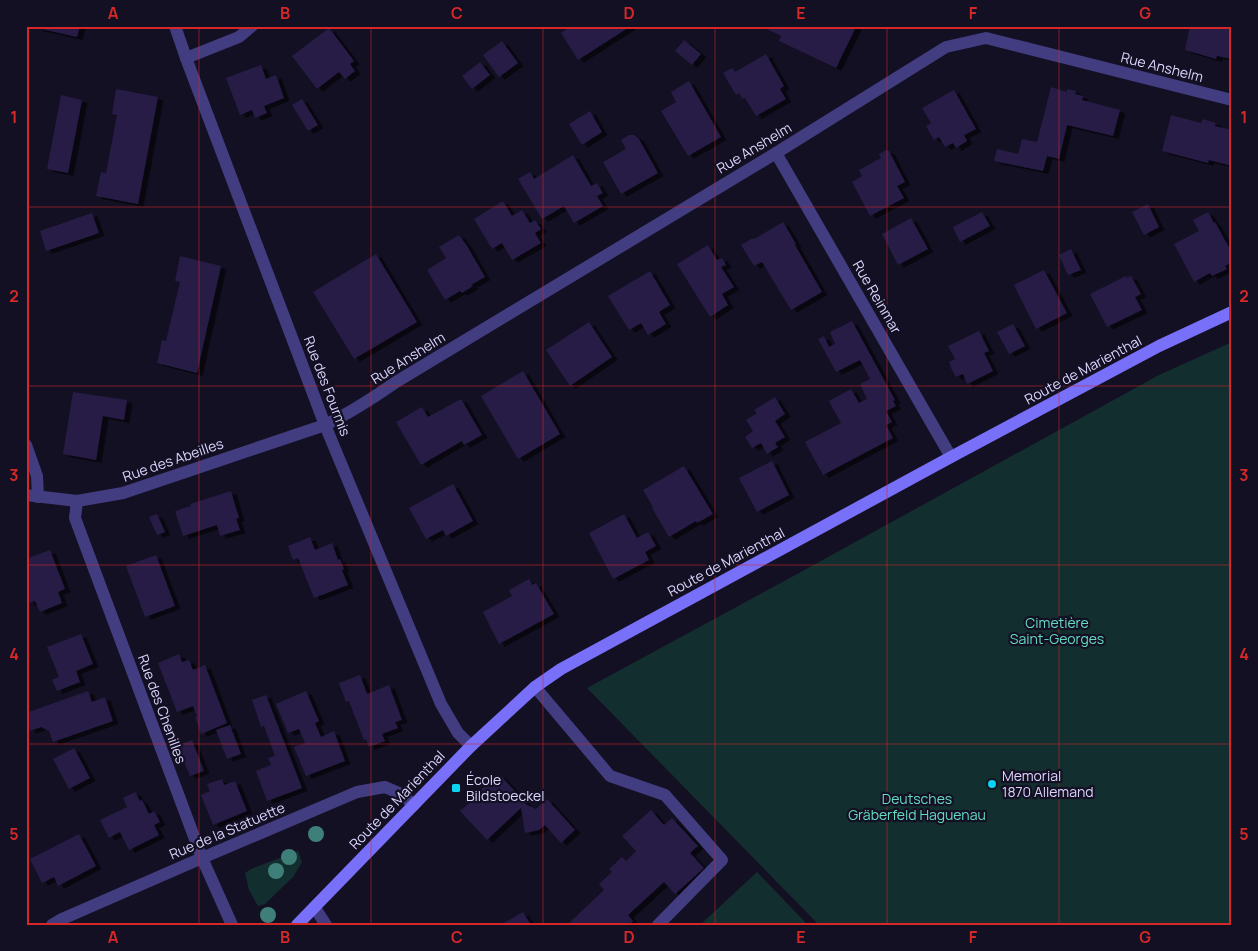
<svg xmlns="http://www.w3.org/2000/svg" width="1258" height="951" font-family="Manrope,sans-serif">
<defs>
<filter id="shadow"><feDropShadow dx="5.5" dy="3" stdDeviation="0" flood-color="#0009"/></filter>
</defs>
<rect width="100%" height="100%" fill="#141024"/>
<!-- green -->
<g fill="#132e2e">
<polygon points="1232,342 1232,925 819,925 587,688 788,579 1159,375"/>
<polygon points="298,851 302,862 293,877 265,904 258,906 249,890 245,873 251,869"/>
<polygon points="757,872 808,925 700,925"/>
</g>
<!-- building -->
<g fill="#261c44" filter="url(#shadow)">
<polygon points="38,26 80,26 77,37 37,28"/>
<polygon points="571,26 631,26 578,60 561,33"/>
<polygon points="768,26 854,26 856,27 836,68 779,41 781,36 767,29"/>
<polygon points="1190,26 1222,26 1232,29 1232,59 1217,56 1216,59 1185,50"/>
<polygon points="329,28 354,61 350,64 355,71 345,79 339,72 317,89 292,56"/>
<polygon points="684,40 701,54 692,65 675,51"/>
<polygon points="502,41 518,63 499,77 483,55"/>
<polygon points="766,54 784,86 780,89 786,99 756,116 745,98 742,99 739,93 736,95 723,73 732,68 735,72"/>
<polygon points="480,62 490,75 472,89 462,76"/>
<polygon points="261,65 266,79 276,75 284,98 264,106 267,113 255,118 252,110 240,115 226,78"/>
<polygon points="689,81 721,137 688,156 661,111 676,102 671,92"/>
<polygon points="1051,87 1067,92 1067,89 1076,91 1075,94 1083,96 1082,100 1120,110 1113,136 1067,125 1059,159 1047,156 1043,171 994,161 997,149 1018,154 1022,139 1037,142"/>
<polygon points="116,89 158,97 138,204 96,196 101,172 106,173 117,115 112,114"/>
<polygon points="954,90 976,129 964,135 967,141 956,148 953,143 945,147 939,137 934,140 926,126 931,123 922,108"/>
<polygon points="61,95 82,100 68,173 47,169"/>
<polygon points="302,99 318,125 308,131 292,105"/>
<polygon points="590,111 602,132 582,145 569,124"/>
<polygon points="1171,115 1201,123 1203,119 1209,121 1216,123 1215,126 1232,130 1232,166 1209,160 1208,163 1162,151"/>
<polygon points="629,135 634,135 639,139 658,173 621,194 603,162 626,149 621,140"/>
<polygon points="886,150 889,151 905,182 897,186 904,198 870,216 852,182 862,176 859,170 881,158 879,154"/>
<polygon points="573,155 591,186 597,183 603,193 597,196 603,206 574,223 564,206 542,219 518,179 530,172 534,179"/>
<polygon points="503,201 512,216 522,210 530,223 535,220 541,229 535,233 541,243 512,260 502,243 492,249 474,219"/>
<polygon points="1148,204 1159,227 1144,235 1132,212"/>
<polygon points="982,212 990,226 960,242 953,227"/>
<polygon points="1208,212 1214,223 1215,222 1232,253 1232,262 1225,266 1227,269 1212,276 1210,273 1194,282 1174,244 1199,231 1193,220"/>
<polygon points="92,213 99,233 46,251 40,231"/>
<polygon points="911,218 928,249 898,265 882,234"/>
<polygon points="783,222 796,244 795,245 822,292 791,310 762,262 754,266 741,245 753,238 754,239"/>
<polygon points="459,235 467,246 485,277 471,285 473,286 462,293 460,291 445,300 427,270 446,258 439,247"/>
<polygon points="708,245 717,260 722,258 726,265 721,267 734,287 722,294 728,305 710,317 677,264"/>
<polygon points="1071,249 1081,270 1068,275 1059,255"/>
<polygon points="376,254 417,322 354,359 313,292"/>
<polygon points="180,256 221,266 197,373 157,363 162,340 166,341 180,282 175,281"/>
<polygon points="1044,270 1067,313 1036,329 1014,285"/>
<polygon points="650,271 670,305 659,312 666,324 648,335 641,323 629,330 608,296"/>
<polygon points="1126,276 1127,278 1131,276 1141,294 1135,297 1142,310 1107,327 1090,294"/>
<polygon points="852,321 895,400 893,401 896,406 886,411 892,422 886,425 893,438 823,475 805,442 841,423 829,401 851,389 859,403 867,399 860,384 870,379 860,360 836,372 818,339 824,336 829,347 835,344 830,332"/>
<polygon points="589,322 612,357 570,386 546,350"/>
<polygon points="1013,324 1025,346 1009,354 997,332"/>
<polygon points="979,331 989,351 984,353 993,371 967,384 963,374 956,377 952,370 949,362 955,359 948,346"/>
<polygon points="523,371 560,434 518,459 481,396"/>
<polygon points="73,392 127,400 124,420 103,416 96,460 63,454"/>
<polygon points="775,397 785,414 775,421 785,437 775,443 778,447 767,454 761,443 752,448 745,437 753,431 746,420 757,413 754,410"/>
<polygon points="461,399 482,435 464,445 462,441 421,465 396,422 422,407 428,417"/>
<polygon points="772,461 789,495 757,512 739,478"/>
<polygon points="684,466 713,514 697,523 696,521 669,537 652,508 653,507 643,490"/>
<polygon points="453,484 473,521 446,536 443,530 426,539 409,508"/>
<polygon points="231,491 239,518 236,519 240,530 220,536 217,525 183,536 175,511 191,506 190,504"/>
<polygon points="157,514 165,532 157,535 149,517"/>
<polygon points="624,514 637,538 648,532 656,546 645,552 649,560 613,579 589,533"/>
<polygon points="310,537 315,550 332,543 338,560 340,559 344,569 342,570 348,585 314,598 298,558 293,560 288,546"/>
<polygon points="50,550 65,589 58,592 62,603 40,612 35,601 29,603 26,594 26,559"/>
<polygon points="156,555 175,606 145,617 126,566"/>
<polygon points="529,579 532,585 536,583 554,614 499,644 483,612 512,596 509,590"/>
<polygon points="81,634 93,664 76,671 80,682 57,691 52,680 59,677 47,647"/>
<polygon points="179,654 182,662 189,660 193,670 205,665 227,723 201,734 195,717 197,716 193,706 177,712 158,663"/>
<polygon points="360,675 367,694 389,685 402,720 395,722 398,728 382,734 385,741 369,747 366,739 364,740 349,701 346,702 339,683"/>
<polygon points="88,691 92,702 105,697 113,721 53,742 49,731 41,727 30,731 26,720 26,713"/>
<polygon points="306,691 319,721 315,723 321,737 334,731 345,761 306,776 294,747 305,743 299,729 288,733 276,704"/>
<polygon points="266,695 302,788 267,801 256,771 271,765 268,758 275,756 264,726 261,727 252,700"/>
<polygon points="230,725 241,754 227,759 216,730"/>
<polygon points="192,740 204,771 190,776 177,745"/>
<polygon points="74,748 90,778 69,789 53,759"/>
<polygon points="500,775 526,803 525,804 536,809 547,799 575,830 561,843 545,825 539,830 525,833 521,808 487,840 460,811 473,800 472,799 486,785 487,786"/>
<polygon points="222,779 224,785 235,781 247,811 213,825 201,795 210,791 207,784"/>
<polygon points="135,792 140,801 142,800 149,814 154,811 160,822 154,825 159,835 129,850 120,832 109,838 100,820 127,807 123,798"/>
<polygon points="651,810 664,825 672,818 698,846 690,853 704,868 675,894 664,882 628,915 633,921 629,925 567,925 604,890 599,884 612,872 609,869 622,857 626,861 636,851 622,836"/>
<polygon points="79,834 96,866 58,886 54,877 42,883 30,859"/>
<polygon points="523,912 531,925 505,925 504,923"/>
</g>
<g fill="none" stroke-linecap="round" stroke-linejoin="round">
<!-- lane -->
<polyline stroke="#423d81" stroke-width="12" points="535,687 610,776 665,795 722,860 658,925"/>
<!-- street -->
<g stroke="#423d81" stroke-width="12">
<polyline points="175,26 186,58 325,425 441,704 458,733 471,746"/>
<polyline points="186,58 239,37 252,26"/>
<polyline points="776,153 951,457"/>
<polyline points="26,445 37,476 38,497"/>
<path d="M 26,495 L 77,501 L 123,493 L 325,425 C 350,413 373,398 396,382 L 776,153 L 946,47 L 986,38 L 1232,100"/>
<polyline points="77,501 75,518 202,858 232,925"/>
<polyline points="315,908 326,925"/>
<polyline points="52,925 62,919 202,858 357,792 385,787 401,794 414,805"/>
</g>
<!-- secondary -->
<polyline stroke="#7870f9" stroke-width="12" points="297,925 471,746 535,687 561,669 951,457 1159,346 1232,312"/>
</g>
<!-- trees -->
<g fill="#3f7f7a">
<circle cx="316" cy="834" r="8"/>
<circle cx="289" cy="857" r="8"/>
<circle cx="276" cy="871" r="8"/>
<circle cx="268" cy="915" r="8"/>
</g>
<!-- grid -->
<path fill="none" stroke="#d62828" stroke-width="1" stroke-opacity="0.55" d="M 199,26 L 199,925M 371,26 L 371,925M 543,26 L 543,925M 715,26 L 715,925M 887,26 L 887,925M 1059,26 L 1059,925M 26,207 L 1232,207M 26,386 L 1232,386M 26,565 L 1232,565M 26,744 L 1232,744"/>
<!-- markers -->
<g fill="#0bd4f3" stroke="#141024" stroke-width="2">
<circle cx="992" cy="784" r="5"/>
<rect x="451" y="783" width="10" height="10" rx="2.5"/>
</g>
<g text-anchor="middle" stroke-width="4.5" stroke-linejoin="round" paint-order="stroke">
<!-- street labels -->
<g font-size="14" fill="#dbd5fd" stroke="#141024">
<text transform="translate(1162 67) rotate(14)" y="5">Rue Anshelm</text>
<text transform="translate(754 148) rotate(-31)" y="5">Rue Anshelm</text>
<text transform="translate(877 297) rotate(60)" y="5">Rue Reinmar</text>
<text transform="translate(408 358) rotate(-32)" y="5">Rue Anshelm</text>
<text transform="translate(1083 370) rotate(-28)" y="5">Route de Marienthal</text>
<text transform="translate(327 386) rotate(69)" y="5">Rue des Fourmis</text>
<text transform="translate(173 460) rotate(-19)" y="5">Rue des Abeilles</text>
<text transform="translate(726 562) rotate(-28)" y="5">Route de Marienthal</text>
<text transform="translate(162 709) rotate(70)" y="5">Rue des Chenilles</text>
<text transform="translate(397 800) rotate(-46)" y="5">Route de Marienthal</text>
<text transform="translate(227 831) rotate(-23)" y="5">Rue de la Statuette</text>
</g>
<!-- park labels -->
<g font-size="14" fill="#63dac1" stroke="#141024">
<text x="1057" y="628">Cimetière<tspan x="1057" dy="16">Saint-Georges</tspan></text>
<text x="917" y="804">Deutsches<tspan x="917" dy="16">Gräberfeld Haguenau</tspan></text>
</g>
<!-- poi labels -->
<g font-size="14" fill="#dbd5fd" stroke="#141024" text-anchor="start">
<text x="1002" y="781">Memorial<tspan x="1002" dy="16">1870 Allemand</tspan></text>
<text x="466" y="785">École<tspan x="466" dy="16">Bildstoeckel</tspan></text>
</g>
</g>
<!-- border -->
<rect width="1258" height="951" fill="none" stroke="#141024" stroke-width="55"/>
<rect x="28" y="28" width="1202" height="896" fill="none" stroke="#d62828" stroke-width="2"/>
<g font-size="16" text-anchor="middle" font-weight="bold" fill="#d62828">
<text x="113" y="19">A</text>
<text x="285" y="19">B</text>
<text x="457" y="19">C</text>
<text x="629" y="19">D</text>
<text x="801" y="19">E</text>
<text x="973" y="19">F</text>
<text x="1145" y="19">G</text>
<text x="14" y="123">1</text>
<text x="1244" y="123">1</text>
<text x="14" y="302">2</text>
<text x="1244" y="302">2</text>
<text x="14" y="481">3</text>
<text x="1244" y="481">3</text>
<text x="14" y="660">4</text>
<text x="1244" y="660">4</text>
<text x="14" y="840">5</text>
<text x="1244" y="840">5</text>
<text x="113" y="943">A</text>
<text x="285" y="943">B</text>
<text x="457" y="943">C</text>
<text x="629" y="943">D</text>
<text x="801" y="943">E</text>
<text x="973" y="943">F</text>
<text x="1145" y="943">G</text>
</g>
</svg>
